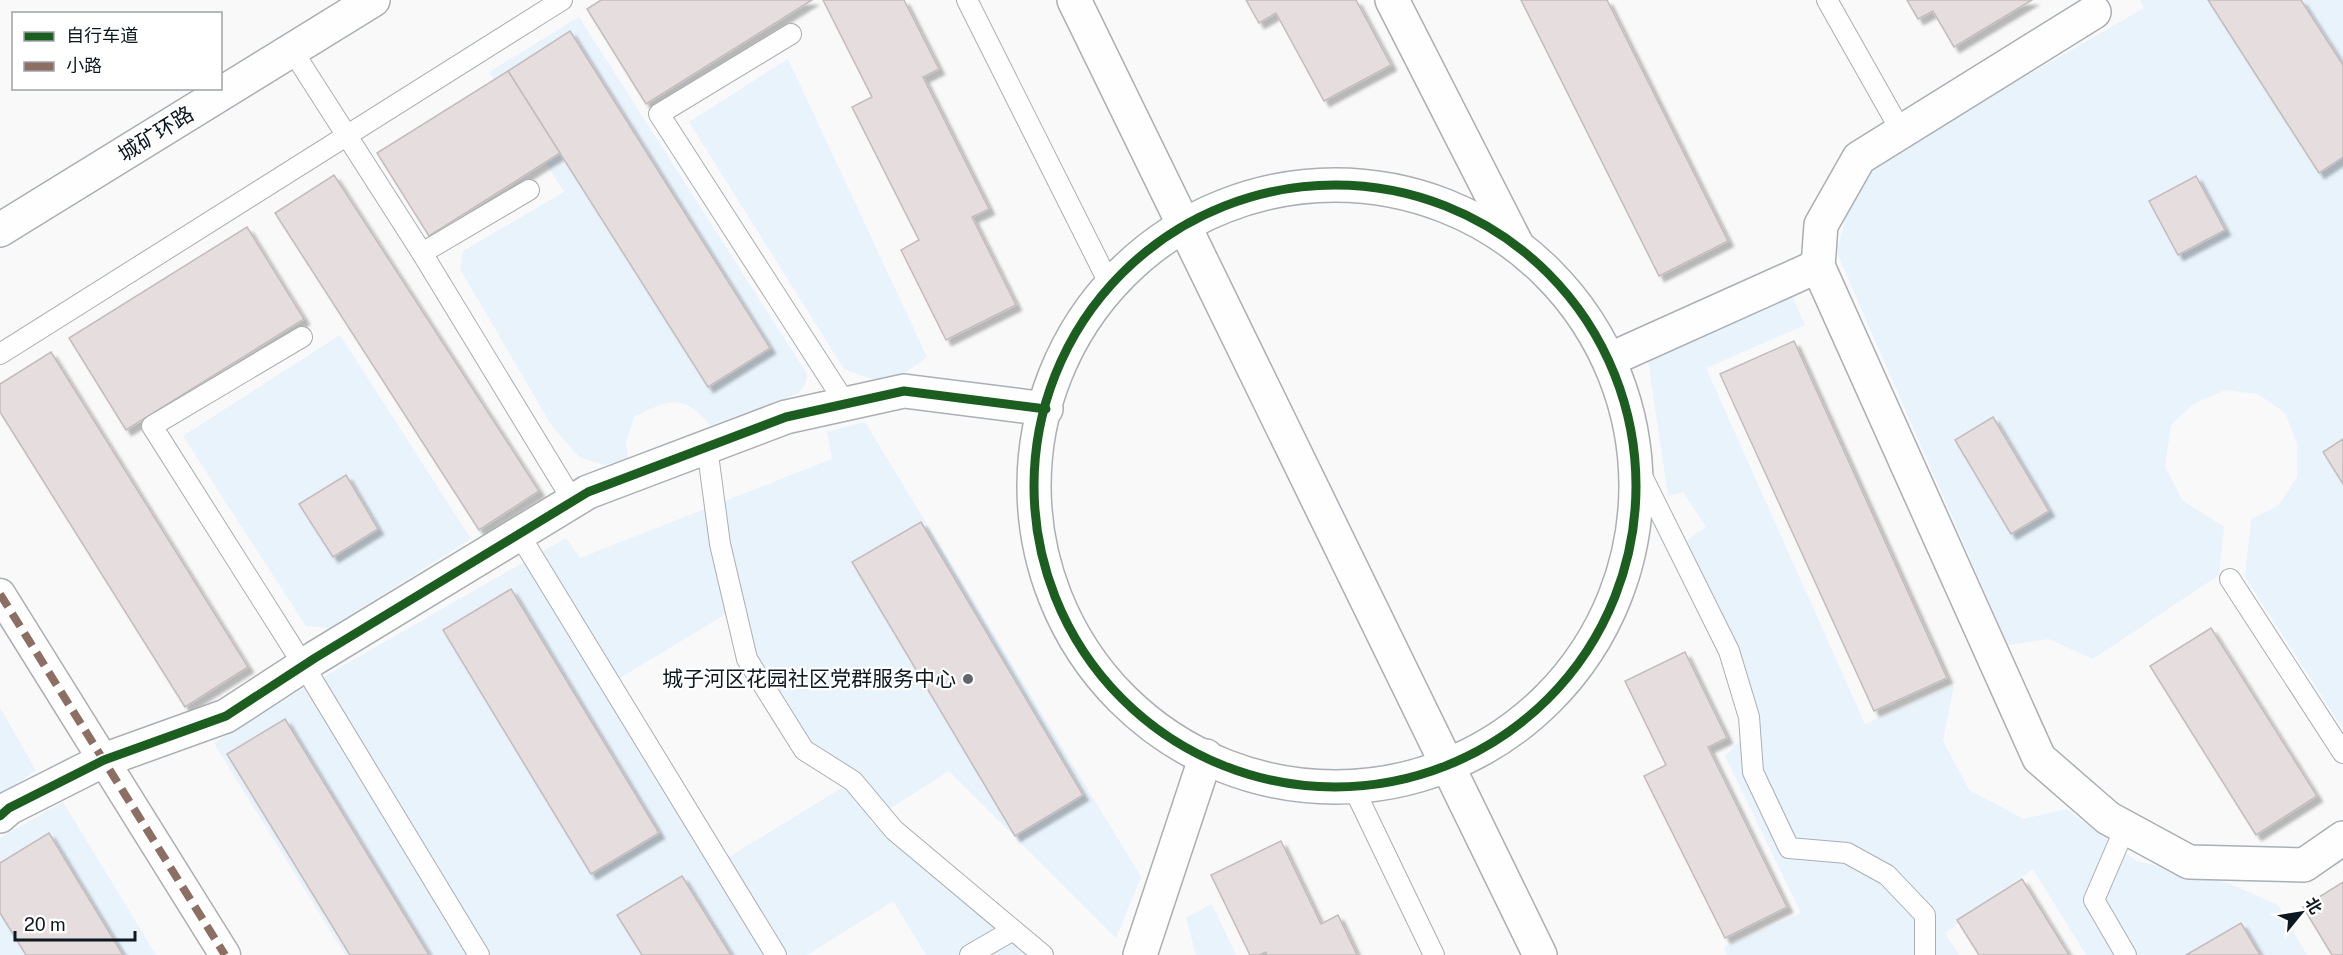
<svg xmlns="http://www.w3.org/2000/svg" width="2343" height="955" font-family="'Public Sans','Noto Sans SC',sans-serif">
<defs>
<filter id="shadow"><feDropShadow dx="5.5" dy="5.5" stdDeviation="1.5" flood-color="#0004"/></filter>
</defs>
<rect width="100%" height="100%" fill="#f9f9f9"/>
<!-- green -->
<g fill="#e8f3fc" fill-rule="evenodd">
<polygon points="2140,0 2343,0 2343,729 2245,577 2251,519 2279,505 2297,477 2297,443 2285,413 2258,394 2225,390 2193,404 2171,425 2165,466 2182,500 2224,527 2219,575 2093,659 2049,639 2008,645 1837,253 1846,215 1874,164 2144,8"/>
<path d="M 579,17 L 807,374 L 805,385 L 797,394 L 710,425 C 682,392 669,400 634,417 L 626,443 L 628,459 L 604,465 L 579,457 L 552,426 L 460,269 L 463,251 L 564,192 L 489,72 ZM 570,32 L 770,347 L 709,387 L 508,71 Z"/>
<polygon points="788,59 927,357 893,381 875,380 844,369 689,122"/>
<polygon points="1790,291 1805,325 1706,368 1865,724 1954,685 1943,741 1969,790 2024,819 2066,809 2137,861 2228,883 2278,905 2307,955 2086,955 2033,869 1945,933 1959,955 1727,955 1724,947 1801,913 1725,756 1757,724 1686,541 1706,527 1683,492 1668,496 1648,360"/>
<polygon points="340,335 471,539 329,628 306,626 183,436"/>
<path d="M 865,422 L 1141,877 L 1116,938 L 949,771 L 870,821 L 1026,955 L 926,955 L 893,901 L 807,955 L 731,955 L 682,876 L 618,915 L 642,955 L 429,955 L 285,719 L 228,754 L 350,955 L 345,955 L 214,743 L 306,687 L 566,538 L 580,558 L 832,459 L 827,432 ZM 921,522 L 1083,795 L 1015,836 L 852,563 ZM 510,589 L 658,833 L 591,874 L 444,630 ZM 734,609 L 738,627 L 804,750 L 853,781 L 714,866 L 610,684 Z"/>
<polygon points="0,708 36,770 0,795"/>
<polygon points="63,802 156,955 123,955 49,833 0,863 0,838"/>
<polygon points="1212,904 1236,955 1196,955 1186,918"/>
<polygon points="0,913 26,955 0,955"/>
</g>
<!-- building -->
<g fill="#e6dede" stroke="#c4bcbc" stroke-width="1.5" filter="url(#shadow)">
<polygon points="601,0 812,0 646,104 587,9"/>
<polygon points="823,0 904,0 939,69 923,77 989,209 972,217 1016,305 946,340 901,250 919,240 852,107 872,97"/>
<polygon points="1246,0 1356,0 1391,65 1324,101 1276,13 1259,23"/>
<polygon points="1521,0 1607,0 1728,241 1659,276"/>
<polygon points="1907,0 2032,0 1954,47 1933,11 1918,19"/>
<polygon points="2208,0 2301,0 2343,65 2343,157 2319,173"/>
<polygon points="570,31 770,348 708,387 508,71"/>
<polygon points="508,71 560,153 429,236 377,153"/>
<polygon points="334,175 539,491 479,530 275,213"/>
<polygon points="2196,176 2225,230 2178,255 2149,201"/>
<polygon points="247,227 304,319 126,430 69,338"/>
<polygon points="1794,341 1947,678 1874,711 1720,374"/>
<polygon points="51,352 248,667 185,707 0,412 0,384"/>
<polygon points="1993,417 2049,511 2011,534 1955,440"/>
<polygon points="2343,439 2343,484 2323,452"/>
<polygon points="346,475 378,529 333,557 299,504"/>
<polygon points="921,522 1083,795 1015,836 852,562"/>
<polygon points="511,589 659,833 591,874 443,630"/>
<polygon points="2211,628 2317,796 2256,835 2150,666"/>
<polygon points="1685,652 1727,738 1708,747 1787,907 1725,938 1644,776 1666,765 1625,681"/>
<polygon points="285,719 429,955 350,955 227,754"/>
<polygon points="49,833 123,955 26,955 0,913 0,863"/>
<polygon points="1281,841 1321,924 1338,915 1357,955 1267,955 1266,952 1259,955 1250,955 1211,875"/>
<polygon points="682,876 731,955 642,955 617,915"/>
<polygon points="2022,879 2069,955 1979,955 1957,920"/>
<polygon points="2343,882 2343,955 2332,955 2303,907"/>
<polygon points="2241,923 2260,955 2186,955"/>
</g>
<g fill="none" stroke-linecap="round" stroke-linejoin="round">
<defs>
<g id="service">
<polyline points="967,0 1109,283"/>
<polyline points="1827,0 1901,131"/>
<polyline points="791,34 659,114 846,404"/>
<polyline points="292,50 422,253"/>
<polyline points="529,190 422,253 573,501"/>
<polyline points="302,337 152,426 304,666 479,955"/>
<polyline points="0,354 562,0"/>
<polyline points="707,447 720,544 747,659 804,750 853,781 894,830 1043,955"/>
<polyline points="1636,464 1729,651 1749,717 1753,772 1789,848 1847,853 1887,875 1925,915 1925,955"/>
<polyline points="519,534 776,955"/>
<polyline points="2230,579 2343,753"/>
<polyline points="1354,789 1434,955"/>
<polyline points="2125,828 2094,900 2126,955"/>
<polyline points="970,955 1013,930"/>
</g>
<polyline id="pedestrian" points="0,594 225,955"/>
<g id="minor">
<polyline points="1392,0 1516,243"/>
<circle cx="1335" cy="486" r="301"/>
<polyline points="1818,266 1821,225 1859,158 2094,12"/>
<polyline points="1611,359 1818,266 2039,758 2108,818 2189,862 2304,865 2343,838"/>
<polyline points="0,816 9,808 104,760 226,716 315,658 588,492 786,417 904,391 1046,409"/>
<polyline points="1140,955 1206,756"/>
</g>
<g id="tertiary">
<polyline points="1074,0 1540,955"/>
<polyline points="0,230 373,0"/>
</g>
</defs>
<!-- service casing -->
<use href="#service" stroke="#aaafb4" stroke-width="22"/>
<!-- pedestrian casing -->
<use href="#pedestrian" stroke="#aaafb4" stroke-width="33"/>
<!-- minor casing -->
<use href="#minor" stroke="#aaafb4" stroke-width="36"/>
<!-- tertiary casing -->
<use href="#tertiary" stroke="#aaafb4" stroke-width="36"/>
<!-- service -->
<use href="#service" stroke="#fefefe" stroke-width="20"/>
<!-- pedestrian -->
<use href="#pedestrian" stroke="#fefefe" stroke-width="30"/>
<!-- minor -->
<use href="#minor" stroke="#fefefe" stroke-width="33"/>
<!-- tertiary -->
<use href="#tertiary" stroke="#fefefe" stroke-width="33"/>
<!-- quiet -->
<polyline stroke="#8d6e63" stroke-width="8" stroke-dasharray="15 8" stroke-linecap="butt" points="0,594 225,955"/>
<defs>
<g id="cycleway">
<circle cx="1335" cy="486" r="301"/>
<polyline points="0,816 9,808 104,760 226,716 315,658 588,492 786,417 904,391 1046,409"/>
</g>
</defs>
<!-- cycleway casing -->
<use href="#cycleway" stroke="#fff" stroke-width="13"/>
<!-- cycleway -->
<use href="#cycleway" stroke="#1b5e20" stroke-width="9"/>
</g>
<!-- markers -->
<circle fill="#60676d" stroke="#fff" stroke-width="2" cx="968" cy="679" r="6"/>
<g text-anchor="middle" stroke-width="4.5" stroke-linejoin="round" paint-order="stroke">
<!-- street labels -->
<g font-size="21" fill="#0d1821" stroke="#fff">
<text transform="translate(156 134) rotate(-32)" y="7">城矿环路</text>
</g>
<!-- poi labels -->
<g font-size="21" fill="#0d1821" stroke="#fff" text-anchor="end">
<text x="956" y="686">城子河区花园社区党群服务中心</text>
</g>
</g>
<!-- legend -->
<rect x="12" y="12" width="210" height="78" fill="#ffffff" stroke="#9ea3a6" stroke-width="1.5"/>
<rect x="24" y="32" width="30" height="9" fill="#1b5e20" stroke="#9ea3a6" stroke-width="1.5"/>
<text x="66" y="42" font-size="18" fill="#0d1821">自行车道</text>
<rect x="24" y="62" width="30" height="9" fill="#8d6e63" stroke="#9ea3a6" stroke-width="1.5"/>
<text x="66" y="72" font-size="18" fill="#0d1821">小路</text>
<!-- north arrow -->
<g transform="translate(2301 913) rotate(60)" stroke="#ffffff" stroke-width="4.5" paint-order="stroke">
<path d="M0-4.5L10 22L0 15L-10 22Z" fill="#0d1821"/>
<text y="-9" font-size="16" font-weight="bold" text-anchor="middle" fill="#0d1821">北</text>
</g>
<!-- scale -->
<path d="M15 931v9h120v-9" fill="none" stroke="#0d1821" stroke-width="3"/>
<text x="24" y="931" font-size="18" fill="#0d1821" stroke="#ffffff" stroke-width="4.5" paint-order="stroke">20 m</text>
</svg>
